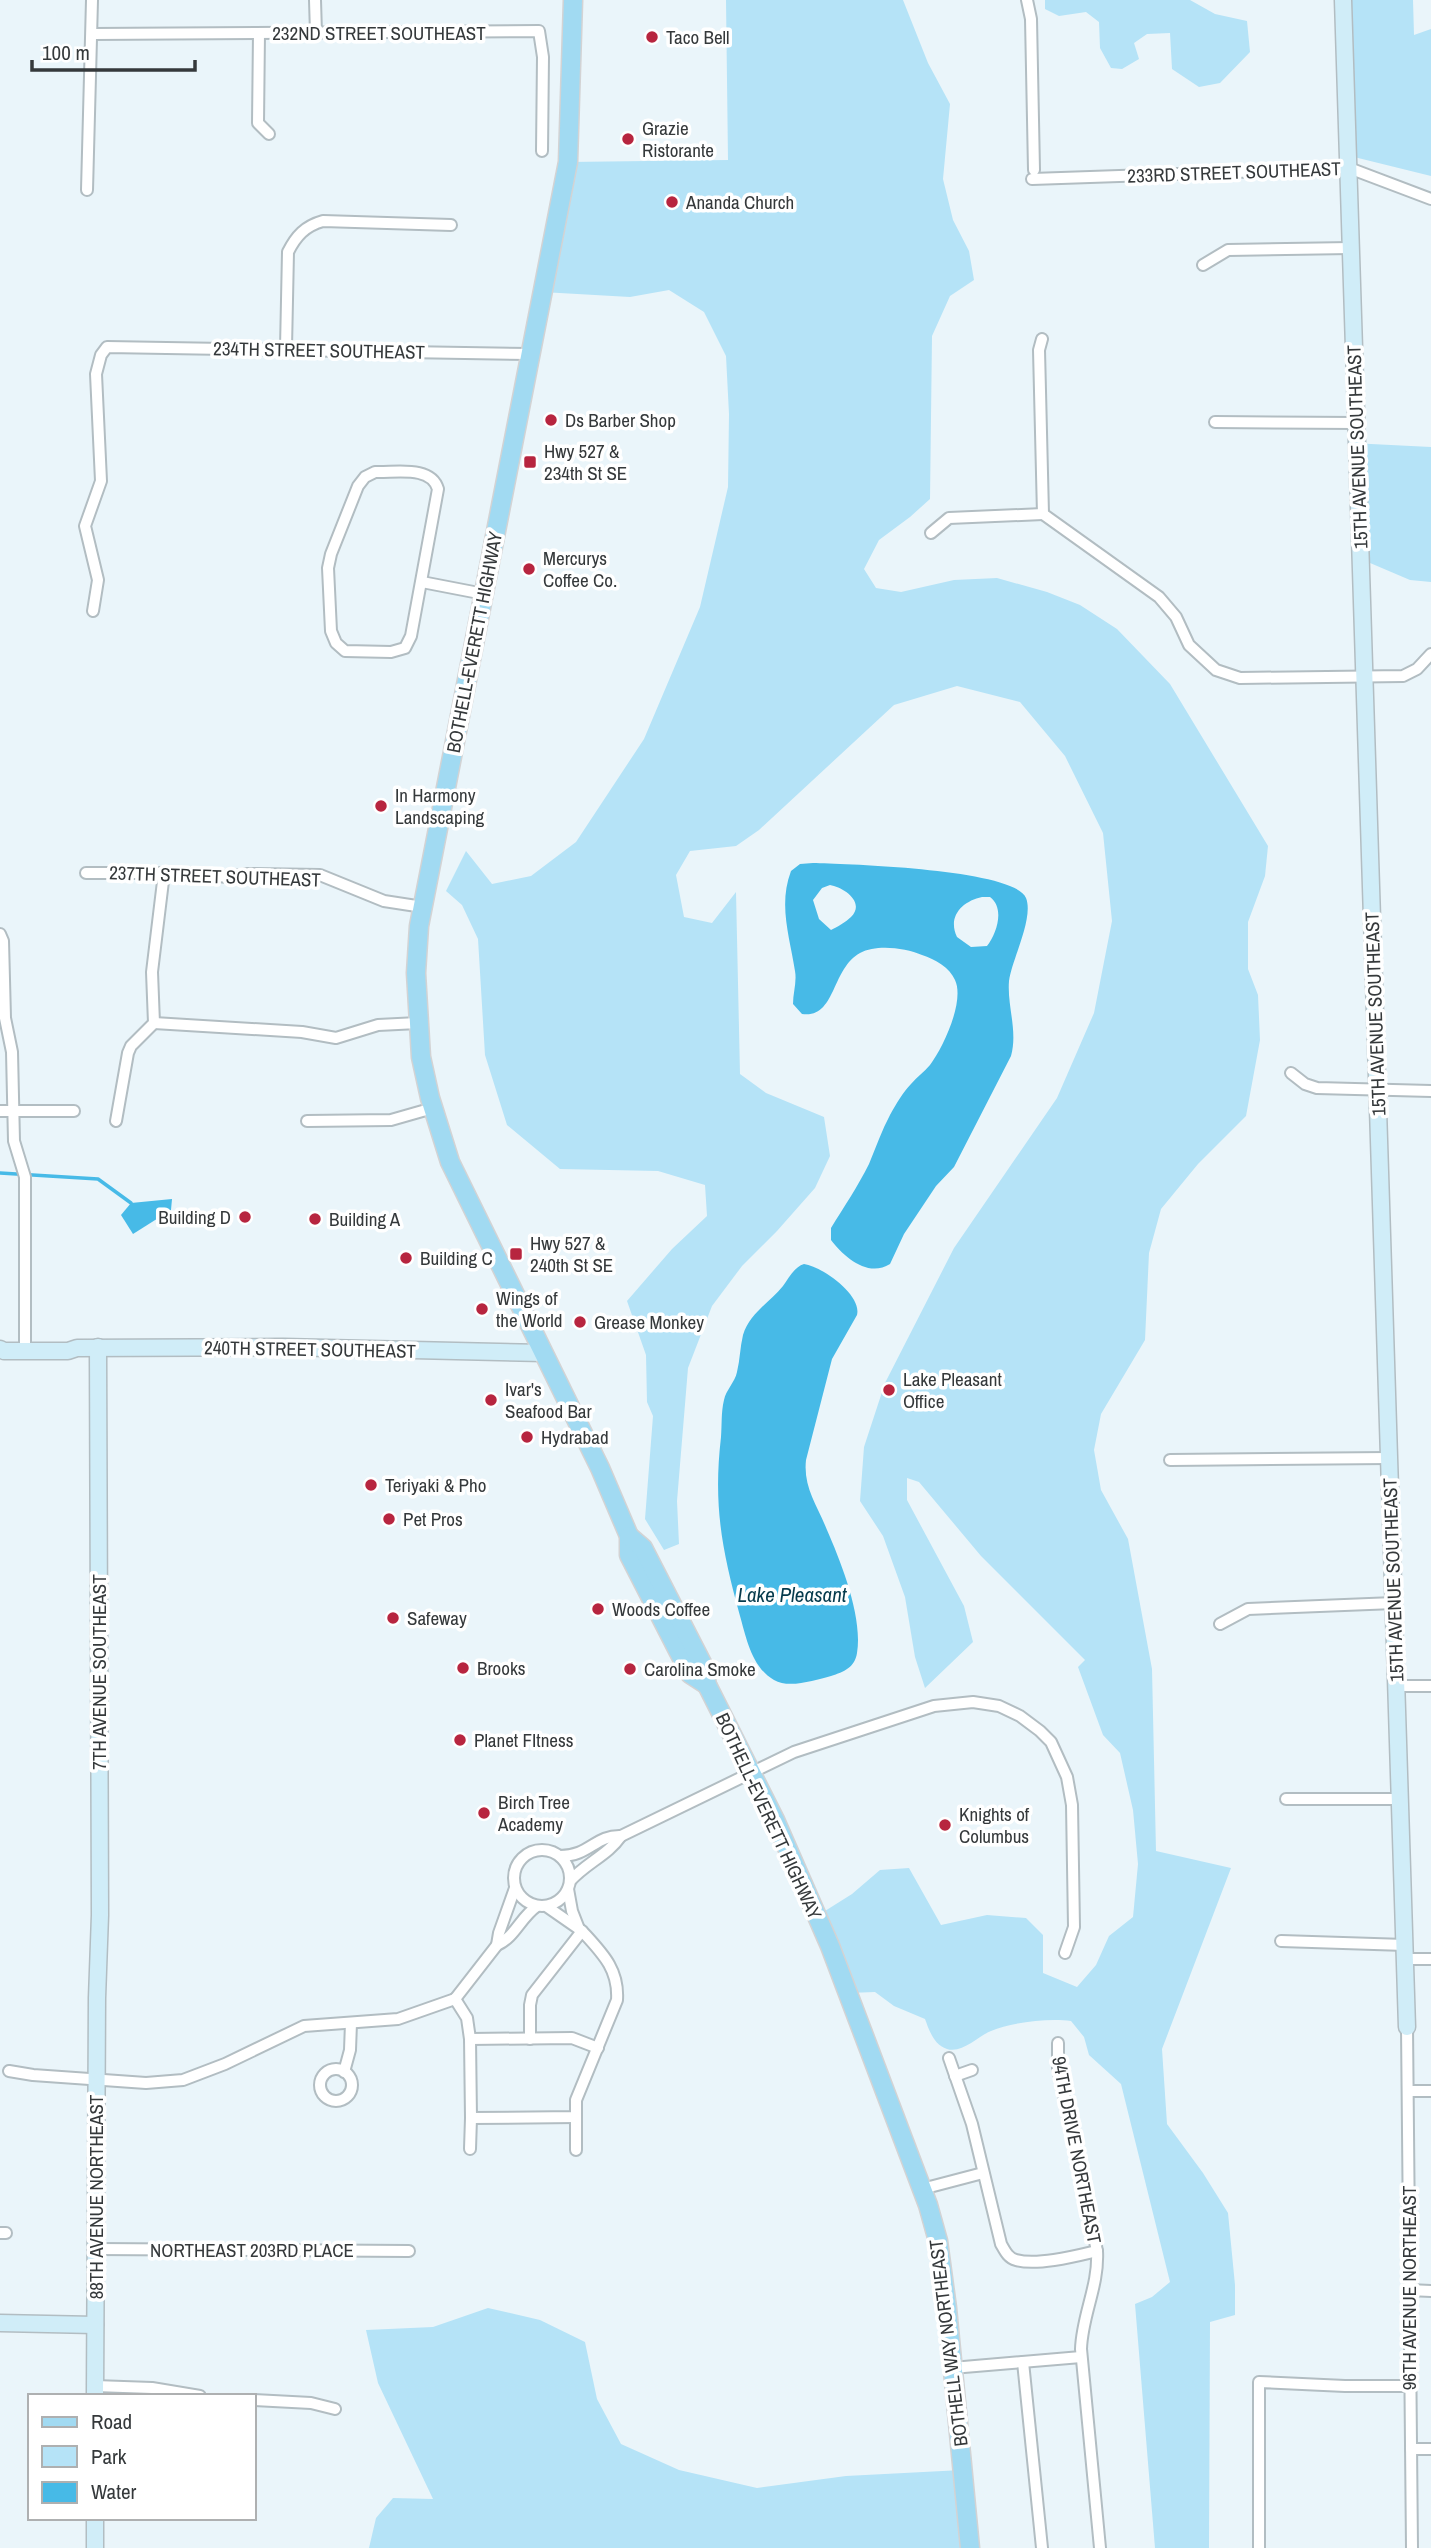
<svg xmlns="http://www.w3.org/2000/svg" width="1431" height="2548" font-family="'Archivo Narrow',sans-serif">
<rect width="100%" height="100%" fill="#eaf5fa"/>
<!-- green -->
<g fill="#b5e3f7">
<path d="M 726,0 L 903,0 L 928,63 L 950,104 L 943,179 L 953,220 L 969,251 L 974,280 L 950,296 L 932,336 L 930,499 L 910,517 L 879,540 L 864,569 L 876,588 L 901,592 L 954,580 L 997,578 L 1047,592 L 1080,605 L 1117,629 L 1170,684 L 1268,846 L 1265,876 L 1248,922 L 1248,969 L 1258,995 L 1260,1040 L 1246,1116 L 1198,1164 L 1161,1209 L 1149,1253 L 1145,1340 L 1101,1414 L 1094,1450 L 1101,1490 L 1128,1539 L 1152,1669 L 1156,1851 L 1231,1868 L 1162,2049 L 1167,2124 L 1203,2173 L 1228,2213 L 1235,2285 L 1235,2315 L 1210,2322 L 1209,2548 L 1155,2548 L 1135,2304 L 1152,2297 L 1170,2282 L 1121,2084 L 1089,2055 L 1084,2037 L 1071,2021 C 1049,2018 1012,2022 991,2031 C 978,2036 962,2054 947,2049 C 934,2045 929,2030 925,2019 L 894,2006 L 875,1992 L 849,1993 L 817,1916 L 852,1894 L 880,1870 L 909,1868 L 941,1925 L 987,1915 L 1026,1918 L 1043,1935 L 1043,1973 L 1077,1987 L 1096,1965 L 1109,1936 L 1133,1917 L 1138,1864 L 1133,1810 L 1120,1753 L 1103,1735 L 1078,1667 L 1085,1660 L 981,1556 L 919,1482 L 907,1478 L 907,1500 L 964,1606 L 973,1642 L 925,1688 L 915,1657 L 905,1597 L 883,1536 L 860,1501 L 864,1447 L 885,1383 L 954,1248 L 1057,1098 L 1094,1013 L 1112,921 L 1103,833 L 1065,756 L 1020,702 L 957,686 L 894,705 L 759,830 L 736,846 L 690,851 L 676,875 L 684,917 L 712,923 L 736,892 L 740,1074 L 766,1093 L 824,1117 L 830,1156 L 815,1188 L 777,1231 L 742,1266 L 712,1306 L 688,1368 L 677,1501 L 679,1544 L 664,1550 L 645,1519 L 653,1416 L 647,1402 L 646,1355 L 627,1301 L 672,1249 L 707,1216 L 705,1185 L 658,1171 L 560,1169 L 507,1125 L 485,1055 L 478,939 L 462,905 L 446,891 L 466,851 L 492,884 L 531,876 L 576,842 L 644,739 L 700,607 L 728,487 L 729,414 L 726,356 L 704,312 L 669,290 L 630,297 L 542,292 L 568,162 L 728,160 Z"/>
<polygon points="1045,0 1190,0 1215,14 1247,21 1250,52 1220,83 1199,87 1172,69 1170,33 1147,34 1134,43 1139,59 1122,69 1111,68 1100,48 1099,22 1086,12 1059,16 1045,9"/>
<polygon points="1344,0 1413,0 1414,35 1431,29 1431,176 1350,156"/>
<polygon points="1351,443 1431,447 1431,582 1410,580 1356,557"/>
<polygon points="488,2308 540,2320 585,2342 597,2399 621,2444 679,2470 757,2488 846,2476 962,2470 969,2548 369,2548 376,2518 393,2498 433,2499 378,2383 366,2330 433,2327"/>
</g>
<!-- water -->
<g fill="#47bae7" fill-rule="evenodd">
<path d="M 813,863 C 847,864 1015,869 1026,898 C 1034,918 1012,959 1009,981 C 1007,1006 1018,1031 1011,1056 L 954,1167 L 936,1186 L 904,1234 L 890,1264 C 868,1278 844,1257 831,1240 L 831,1228 C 844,1207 858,1186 869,1164 C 876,1147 882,1130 890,1115 C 896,1104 903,1092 911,1084 C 917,1077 924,1072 930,1065 C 943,1048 965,1001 955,980 C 950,968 935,959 922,955 C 905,948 877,944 860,953 C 831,969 836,1019 802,1014 L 793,1004 C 793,993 797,982 795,971 C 790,938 778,905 791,871 L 800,864 ZM 830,885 C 843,887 866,902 851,917 C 846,922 837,927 831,930 L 819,919 L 813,900 L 822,888 ZM 982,897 L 990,897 C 1005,908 997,933 987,946 L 971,947 L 957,937 C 947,916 963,901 982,897 Z"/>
<polygon points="172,1199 171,1210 133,1234 121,1215 131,1203"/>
<path d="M 804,1264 C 823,1267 862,1295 857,1315 L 832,1359 L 806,1460 C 803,1487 817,1505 827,1530 C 841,1562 863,1617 857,1653 C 855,1667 844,1672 831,1676 C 815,1680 789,1689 774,1680 C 752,1668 746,1637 740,1616 C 722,1550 713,1506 721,1437 C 722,1425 721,1412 724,1400 C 726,1390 735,1382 737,1372 C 740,1360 740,1347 743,1335 C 750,1313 769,1303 783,1286 C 789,1278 794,1267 804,1264 Z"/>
</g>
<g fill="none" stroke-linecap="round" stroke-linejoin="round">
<!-- stream -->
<polyline stroke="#47bae7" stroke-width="3.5" points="0,1173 98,1179 131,1203"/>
<defs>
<g id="street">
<polyline points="315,0 316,33"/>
<polyline points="1027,0 1031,19 1034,170"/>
<polyline points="259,33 258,123 269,134"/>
<polyline points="92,34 539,31 543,57 542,151"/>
<polyline points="1032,179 1349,168 1431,199"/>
<polyline points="87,190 92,0"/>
<polyline points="1203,265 1228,250 1351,248"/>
<polyline points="1042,339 1039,350 1043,514"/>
<path d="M 286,348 L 288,252 C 296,236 305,226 323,221 L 451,225"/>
<polyline points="1215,422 1357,423"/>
<path d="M 375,472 C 395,473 431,465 438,489 L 411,636 L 405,648 L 391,652 L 345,651 L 336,643 L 331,631 L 328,568 L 331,554 L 358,486 L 365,477 Z"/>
<polyline points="1043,514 1159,597 1176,617 1189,645 1216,670 1240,678 1403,676 1417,669 1431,654"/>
<polyline points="931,533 949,518 1043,514"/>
<polyline points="422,582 484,594"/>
<polyline points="93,611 98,580 85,526 101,481 96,374 101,355 107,347 530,354"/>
<polyline points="86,873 202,873 226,877 248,874 320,875 384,901 423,907"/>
<polyline points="0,934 3,941 5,1018 12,1052 14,1141 25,1177 25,1345"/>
<polyline points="154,1023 302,1032 336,1038 378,1025 418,1023"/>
<polyline points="1291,1073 1305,1084 1317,1088 1431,1091"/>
<polyline points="0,1111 74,1111"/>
<polyline points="116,1121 128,1053 131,1046 154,1023 152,972 164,873"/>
<polyline points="307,1121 391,1120 433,1108"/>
<polyline points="1170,1460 1389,1458"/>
<polyline points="1220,1624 1248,1609 1394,1603"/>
<polyline points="1396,1686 1431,1686"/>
<polyline points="1286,1799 1400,1799"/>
<circle cx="542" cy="1878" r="28"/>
<path d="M 560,1856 C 590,1856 595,1835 621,1836 L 794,1752 L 934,1706 L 973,1702 L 999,1706 L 1020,1716 L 1040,1731 L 1051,1742 L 1067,1777 L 1072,1805 L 1074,1927 L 1065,1953"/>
<path d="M 570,1881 C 586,1863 608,1855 621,1836"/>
<polyline points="568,1889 572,1911 579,1929"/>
<polyline points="546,1906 582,1931"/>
<polyline points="1281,1941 1405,1945"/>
<polyline points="497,1945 499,1933 515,1888"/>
<polyline points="1405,1959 1431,1959"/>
<path d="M 455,1999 L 467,2018 L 470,2039 L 471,2118 L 576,2117 L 576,2100 L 617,2000 C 619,1969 602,1953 582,1931 L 532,1995 L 530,2005 L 530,2039"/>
<path d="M 455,1999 L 497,1945 C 515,1937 520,1918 537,1906"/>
<polyline points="1407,2027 1412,2548"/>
<polyline points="470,2039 572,2038 598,2048"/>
<path d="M 1058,2043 L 1058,2068 L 1097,2251 C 1099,2286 1082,2315 1081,2349 L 1100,2548"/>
<path d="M 949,2058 L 972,2124 L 1001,2244 C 1005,2251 1008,2258 1016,2260 C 1037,2266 1076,2256 1097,2251"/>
<circle cx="336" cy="2085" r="16"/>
<polyline points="9,2071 33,2075 146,2083 183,2080 225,2064 304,2026 398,2019 455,1999"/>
<polyline points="344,2072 350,2050 351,2023"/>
<polyline points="955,2076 972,2070"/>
<polyline points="1408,2091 1431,2091"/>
<polyline points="576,2117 576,2150"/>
<polyline points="470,2149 471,2118"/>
<polyline points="922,2189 983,2173"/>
<polyline points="0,2233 6,2233"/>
<polyline points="96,2249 409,2251"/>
<polyline points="1409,2290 1431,2291"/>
<polyline points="1023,2362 1042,2548"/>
<polyline points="952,2368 1081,2357"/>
<polyline points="95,2386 152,2388 200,2396"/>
<polyline points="254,2400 311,2403 335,2409"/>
<polyline points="1411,2449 1431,2449"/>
<polyline points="1259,2548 1259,2382 1345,2386 1410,2386"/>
</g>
<g id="secondary">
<polyline points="1343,0 1407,2027"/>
<polyline points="0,1349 4,1351 68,1351 77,1348 283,1347 544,1353"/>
<polyline points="0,2323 95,2325"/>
<polyline points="95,2396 97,1998 100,1915 98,1347"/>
<polyline points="95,2518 95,2548"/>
</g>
<g id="primary">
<polyline points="573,0 568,162 419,926 416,973 421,1057 430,1098 450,1162 600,1468 629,1536 629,1555 690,1674 707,1685"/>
<polyline points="629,1536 643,1548 703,1665 707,1685 775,1820 830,1946 928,2205 938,2241 947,2308 970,2548"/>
</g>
</defs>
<!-- street casing -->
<use href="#street" stroke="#b2bdc2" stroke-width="14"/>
<!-- secondary casing -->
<use href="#secondary" stroke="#b2bdc2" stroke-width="19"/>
<!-- primary casing -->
<use href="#primary" stroke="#d3d3d4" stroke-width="21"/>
<!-- street -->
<use href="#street" stroke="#fff" stroke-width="10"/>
<!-- secondary -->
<use href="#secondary" stroke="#d0edf8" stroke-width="16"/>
<!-- primary -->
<use href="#primary" stroke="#a1daf2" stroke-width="18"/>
</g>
<!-- markers -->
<g fill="#b7253f" stroke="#fff" stroke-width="2.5">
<circle cx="652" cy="37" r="7"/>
<circle cx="628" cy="139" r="7"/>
<circle cx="672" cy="202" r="7"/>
<circle cx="551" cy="420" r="7"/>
<rect x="523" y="455" width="14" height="14" rx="3.5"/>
<circle cx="529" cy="569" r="7"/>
<circle cx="381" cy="806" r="7"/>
<circle cx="245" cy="1217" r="7"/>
<circle cx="315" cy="1219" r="7"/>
<rect x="509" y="1247" width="14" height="14" rx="3.5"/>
<circle cx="406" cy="1258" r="7"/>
<circle cx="482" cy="1309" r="7"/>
<circle cx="580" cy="1322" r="7"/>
<circle cx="889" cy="1390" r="7"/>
<circle cx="491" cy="1400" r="7"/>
<circle cx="527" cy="1437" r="7"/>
<circle cx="371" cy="1485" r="7"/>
<circle cx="389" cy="1519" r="7"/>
<circle cx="598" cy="1609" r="7"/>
<circle cx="393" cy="1618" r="7"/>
<circle cx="463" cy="1668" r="7"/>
<circle cx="630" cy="1669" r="7"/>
<circle cx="460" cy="1740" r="7"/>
<circle cx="484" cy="1813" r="7"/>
<circle cx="945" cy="1825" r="7"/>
</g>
<g text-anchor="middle" stroke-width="7" stroke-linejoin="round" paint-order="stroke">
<!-- street labels -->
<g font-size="19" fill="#35393b" stroke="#fff">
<text x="379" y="40">232ND STREET SOUTHEAST</text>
<text transform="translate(1234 172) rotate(-2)" y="7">233RD STREET SOUTHEAST</text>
<text transform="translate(319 350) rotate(1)" y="7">234TH STREET SOUTHEAST</text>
<text transform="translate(1357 447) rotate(-92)" y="7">15TH AVENUE SOUTHEAST</text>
<text transform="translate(474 642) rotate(-79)" y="7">BOTHELL-EVERETT HIGHWAY</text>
<text transform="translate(215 876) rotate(2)" y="7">237TH STREET SOUTHEAST</text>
<text transform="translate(1375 1014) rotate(-92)" y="7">15TH AVENUE SOUTHEAST</text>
<text transform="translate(310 1349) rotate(1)" y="7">240TH STREET SOUTHEAST</text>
<text transform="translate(1393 1580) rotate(-92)" y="7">15TH AVENUE SOUTHEAST</text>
<text transform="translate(99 1672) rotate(-90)" y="7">7TH AVENUE SOUTHEAST</text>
<text transform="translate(769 1816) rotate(65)" y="7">BOTHELL-EVERETT HIGHWAY</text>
<text transform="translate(1077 2150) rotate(79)" y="7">94TH DRIVE NORTHEAST</text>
<text transform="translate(96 2197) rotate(-90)" y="7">88TH AVENUE NORTHEAST</text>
<text x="252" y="2257">NORTHEAST 203RD PLACE</text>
<text transform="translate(1409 2288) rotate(-90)" y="7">96TH AVENUE NORTHEAST</text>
<text transform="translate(948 2343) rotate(-97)" y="7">BOTHELL WAY NORTHEAST</text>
</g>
<!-- poi labels -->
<g font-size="19" fill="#35393b" stroke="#fff" text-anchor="start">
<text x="666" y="44">Taco Bell</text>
<text x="642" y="135">Grazie<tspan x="642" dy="22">Ristorante</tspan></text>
<text x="686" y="209">Ananda Church</text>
<text x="565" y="427">Ds Barber Shop</text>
<text x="544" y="458">Hwy 527 &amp;<tspan x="544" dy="22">234th St SE</tspan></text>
<text x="543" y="565">Mercurys<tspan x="543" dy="22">Coffee Co.</tspan></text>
<text x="395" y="802">In Harmony<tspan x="395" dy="22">Landscaping</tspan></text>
<text x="231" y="1224" text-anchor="end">Building D</text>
<text x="329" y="1226">Building A</text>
<text x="530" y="1250">Hwy 527 &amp;<tspan x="530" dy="22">240th St SE</tspan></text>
<text x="420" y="1265">Building C</text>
<text x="496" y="1305">Wings of<tspan x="496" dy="22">the World</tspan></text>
<text x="594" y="1329">Grease Monkey</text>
<text x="903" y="1386">Lake Pleasant<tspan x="903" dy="22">Office</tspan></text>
<text x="505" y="1396">Ivar's<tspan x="505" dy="22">Seafood Bar</tspan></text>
<text x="541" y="1444">Hydrabad</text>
<text x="385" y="1492">Teriyaki &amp; Pho</text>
<text x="403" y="1526">Pet Pros</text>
<text x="612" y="1616">Woods Coffee</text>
<text x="407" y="1625">Safeway</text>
<text x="477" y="1675">Brooks</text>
<text x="644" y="1676">Carolina Smoke</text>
<text x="474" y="1747">Planet FItness</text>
<text x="498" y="1809">Birch Tree<tspan x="498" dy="22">Academy</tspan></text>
<text x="959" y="1821">Knights of<tspan x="959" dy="22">Columbus</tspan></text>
</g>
<!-- water labels -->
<g font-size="21" font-style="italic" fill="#053a4c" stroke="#fff">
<text x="792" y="1602">Lake Pleasant</text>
</g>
</g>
<!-- legend -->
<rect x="28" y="2394" width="228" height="126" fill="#ffffff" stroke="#aeb0b1" stroke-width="2"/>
<rect x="42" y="2417" width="35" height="10" fill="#a1daf2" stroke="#aeb0b1" stroke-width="2"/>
<text x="91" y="2429" font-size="21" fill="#35393b">Road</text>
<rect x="42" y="2446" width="35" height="21" fill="#b5e3f7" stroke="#aeb0b1" stroke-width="2"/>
<text x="91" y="2464" font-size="21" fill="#35393b">Park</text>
<rect x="42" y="2482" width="35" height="21" fill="#47bae7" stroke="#aeb0b1" stroke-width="2"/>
<text x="91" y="2499" font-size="21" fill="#35393b">Water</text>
<!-- scale -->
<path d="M32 60v10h163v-10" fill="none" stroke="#35393b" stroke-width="3.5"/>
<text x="42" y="60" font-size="21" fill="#35393b" stroke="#ffffff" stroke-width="5" paint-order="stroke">100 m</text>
</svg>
